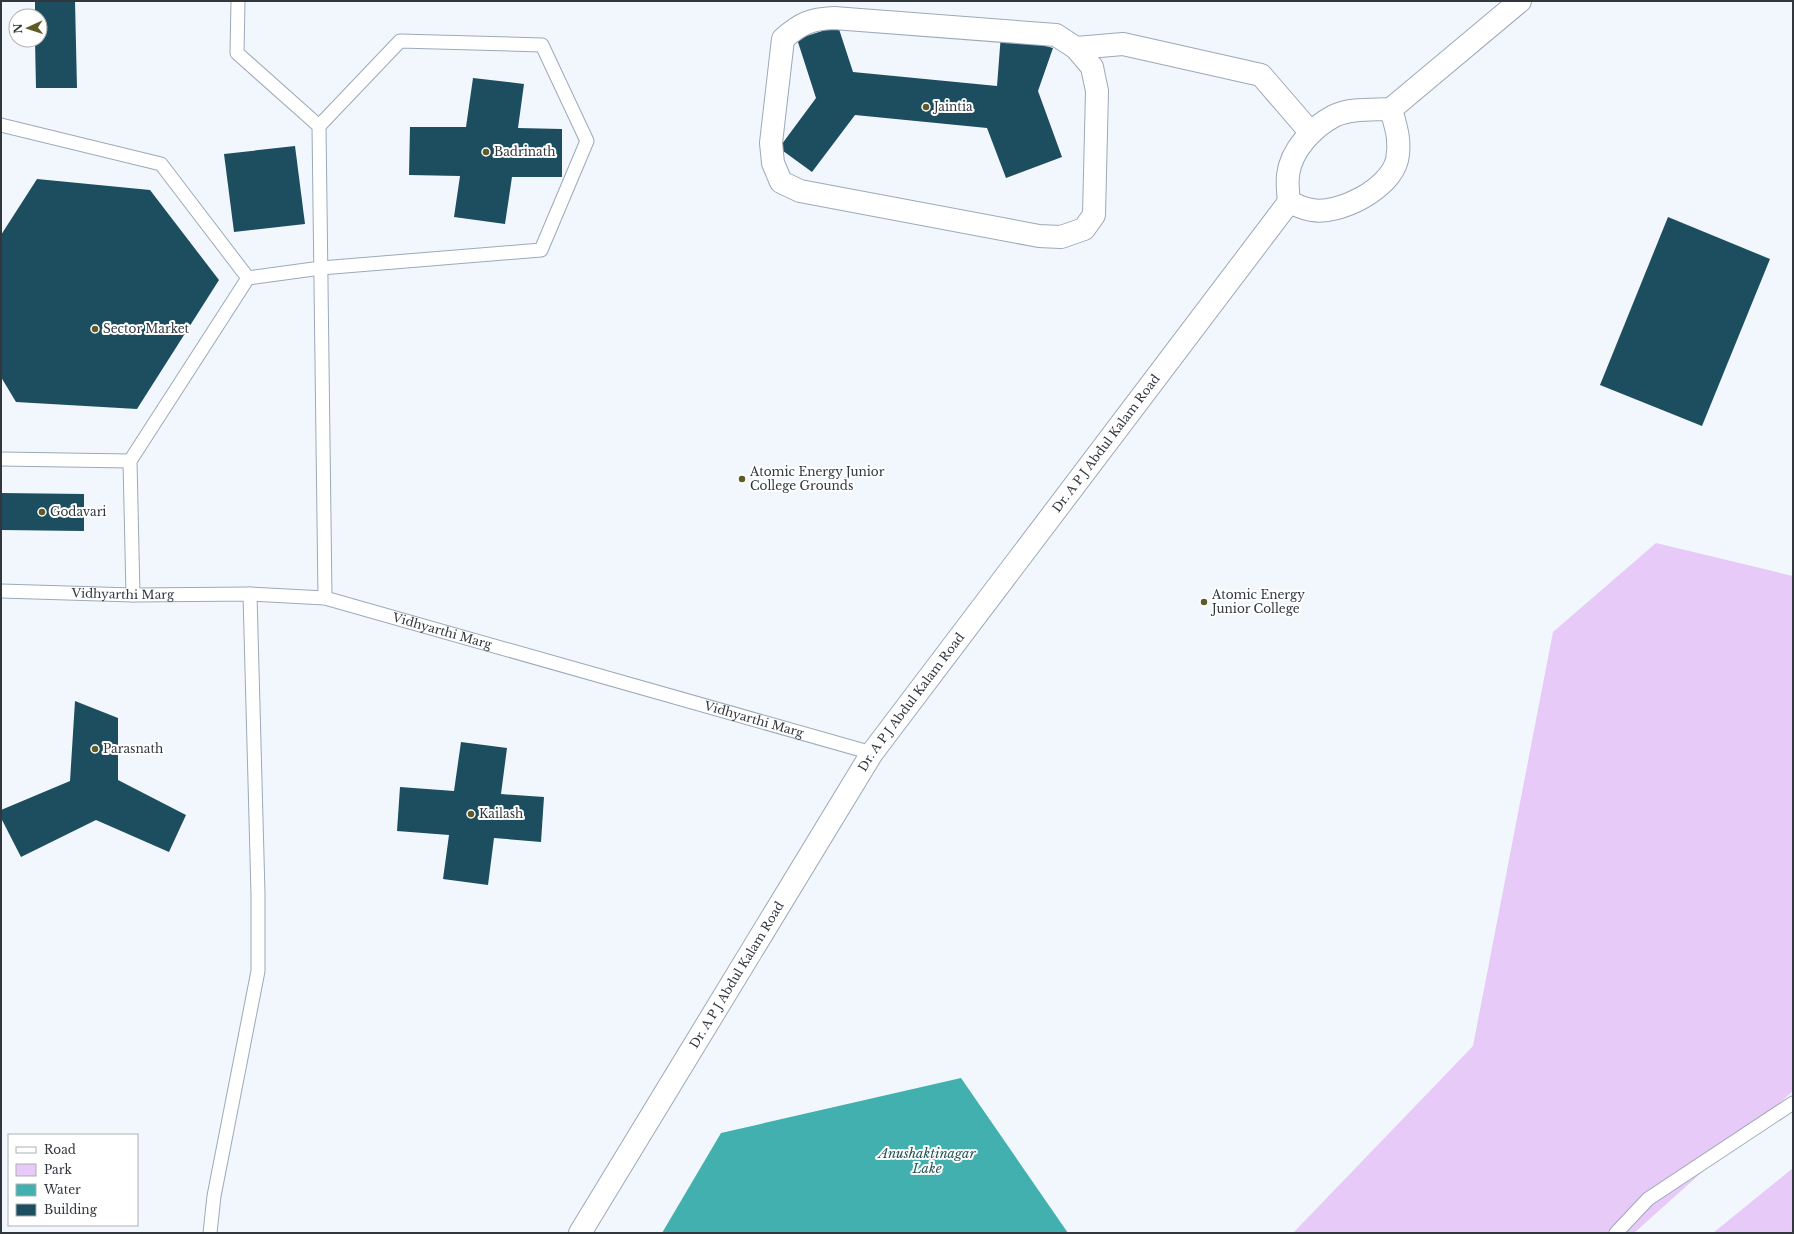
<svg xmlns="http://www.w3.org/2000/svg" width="1794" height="1234" font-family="'Libre Baskerville',serif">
<rect width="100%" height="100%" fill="#f2f7fe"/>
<!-- green -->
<g fill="#e8caf9">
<polygon points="1656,543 1793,576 1793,1091 1634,1233 1293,1233 1473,1046 1553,632"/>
<polygon points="1793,1168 1793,1233 1713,1233"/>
</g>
<!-- water -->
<polygon fill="#41b0af" points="961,1078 1068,1233 662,1233 721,1133"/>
<!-- building -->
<g fill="#1d4e5f">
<polygon points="35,1 75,1 77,88 36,88 35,40 40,40 40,16 35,16"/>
<polygon points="838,26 853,72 997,86 1001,34 1053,48 1038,91 1062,157 1006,178 987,128 855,115 812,172 779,148 816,98 797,39"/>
<polygon points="473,78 524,84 518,128 562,129 562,177 512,177 505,224 454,217 460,176 409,175 410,127 466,127"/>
<polygon points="295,146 305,224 234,232 224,154"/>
<polygon points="37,179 150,190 219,280 137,409 16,402 1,377 1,235"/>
<polygon points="1668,217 1770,259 1702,426 1600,385"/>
<polygon points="1,493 84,494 84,531 1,530"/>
<polygon points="75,701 118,718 118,780 186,815 169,852 96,820 21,857 1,818 1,810 70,781"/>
<polygon points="461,742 507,748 501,794 544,797 541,842 494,838 488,885 443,879 449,835 397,831 400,787 454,791"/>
</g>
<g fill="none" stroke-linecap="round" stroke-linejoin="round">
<defs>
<g id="service">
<polyline points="238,1 237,53 319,126 325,598"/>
<polyline points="1,125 161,164 248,278 321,268 541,250 587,141 542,45 400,41 319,126"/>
<polyline points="1,459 130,461"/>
<path id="s1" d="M 1,591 L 133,595 L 250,594 L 325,598 L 872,753"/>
<polyline points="133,595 130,461 248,278"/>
<polyline points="210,1233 214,1196 258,971 258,894 250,594"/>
<polyline points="1616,1233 1648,1199 1793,1103"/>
</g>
<g id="minor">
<path d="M 834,18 L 1056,35 L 1076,48 L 1092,67 L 1097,91 L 1094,215 L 1084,229 L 1061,237 L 1039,236 L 800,191 L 781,182 L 773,163 L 771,143 L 783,39 C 801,23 811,19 834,18 Z"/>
<polyline points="1076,48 1123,44 1261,75 1311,133"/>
</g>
<g id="tertiary">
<polyline points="1391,109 1520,1"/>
<path d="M 1289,202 C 1296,205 1304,209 1312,210 C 1339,215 1390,189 1397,160 C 1401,141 1396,127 1391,109"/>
<path d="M 1289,202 C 1288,193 1287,184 1288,175 C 1291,150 1313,127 1334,116 C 1350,108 1373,110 1391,109"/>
<path id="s2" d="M 580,1233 L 872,753 L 1289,202"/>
</g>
</defs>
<!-- service casing -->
<use href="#service" stroke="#9ca9b9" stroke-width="15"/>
<!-- minor casing -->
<use href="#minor" stroke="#9ca9b9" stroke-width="24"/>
<!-- tertiary casing -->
<use href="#tertiary" stroke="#9ca9b9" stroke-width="24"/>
<!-- service -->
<use href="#service" stroke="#fff" stroke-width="13"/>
<!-- minor -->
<use href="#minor" stroke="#fff" stroke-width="22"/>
<!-- tertiary -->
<use href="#tertiary" stroke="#fff" stroke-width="22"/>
</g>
<!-- markers -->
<g fill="#5f5b27" stroke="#fff" stroke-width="1.5">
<circle cx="926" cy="107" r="4"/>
<circle cx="486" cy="152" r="4"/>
<circle cx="95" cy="329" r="4"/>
<circle cx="742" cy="479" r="4"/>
<circle cx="42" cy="512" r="4"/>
<circle cx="1204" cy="602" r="4"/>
<circle cx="95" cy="749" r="4"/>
<circle cx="471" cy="814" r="4"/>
</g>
<g text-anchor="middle" stroke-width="4" stroke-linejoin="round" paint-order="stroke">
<!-- poi labels -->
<g font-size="12" fill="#31373d" stroke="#fff" text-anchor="start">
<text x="934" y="111">Jaintia</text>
<text x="494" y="156">Badrinath</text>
<text x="103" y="333">Sector Market</text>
<text x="750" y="476">Atomic Energy Junior<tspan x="750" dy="14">College Grounds</tspan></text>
<text x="50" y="516">Godavari</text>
<text x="1212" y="599">Atomic Energy<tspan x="1212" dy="14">Junior College</tspan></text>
<text x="103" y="753">Parasnath</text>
<text x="479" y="818">Kailash</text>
</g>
<!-- street labels -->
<g font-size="12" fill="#31373d" stroke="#fff">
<text dy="4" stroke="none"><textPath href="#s2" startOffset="950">Dr. A P J Abdul Kalam Road</textPath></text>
<text dy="4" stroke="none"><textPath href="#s1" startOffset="122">Vidhyarthi Marg</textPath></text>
<text dy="4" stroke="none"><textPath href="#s1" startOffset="446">Vidhyarthi Marg</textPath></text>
<text dy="4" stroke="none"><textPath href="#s2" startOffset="626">Dr. A P J Abdul Kalam Road</textPath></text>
<text dy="4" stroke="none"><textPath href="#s1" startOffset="770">Vidhyarthi Marg</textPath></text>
<text dy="4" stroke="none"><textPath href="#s2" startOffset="302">Dr. A P J Abdul Kalam Road</textPath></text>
</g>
<!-- water labels -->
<g font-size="13" font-style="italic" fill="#255554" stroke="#fff">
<text x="927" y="1158">Anushaktinagar<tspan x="927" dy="15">Lake</tspan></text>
</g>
</g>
<!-- border -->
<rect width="1794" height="1234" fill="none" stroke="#31373d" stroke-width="4"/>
<!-- legend -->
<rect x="8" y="1134" width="130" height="92" fill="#ffffff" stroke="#adafb1"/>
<rect x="16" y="1147" width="20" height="6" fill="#ffffff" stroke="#adafb1"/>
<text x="44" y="1154" font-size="12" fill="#31373d">Road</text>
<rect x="16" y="1164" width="20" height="12" fill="#e8caf9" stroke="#adafb1"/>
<text x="44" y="1174" font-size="12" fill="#31373d">Park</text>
<rect x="16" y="1184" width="20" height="12" fill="#41b0af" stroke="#adafb1"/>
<text x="44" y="1194" font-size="12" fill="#31373d">Water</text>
<rect x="16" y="1204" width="20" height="12" fill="#1d4e5f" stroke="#adafb1"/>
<text x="44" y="1214" font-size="12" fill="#31373d">Building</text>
<!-- north arrow -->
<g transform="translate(28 28) rotate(267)"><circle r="19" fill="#ffffff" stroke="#adafb1"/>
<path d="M0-3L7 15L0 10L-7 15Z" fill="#5f5b27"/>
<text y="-6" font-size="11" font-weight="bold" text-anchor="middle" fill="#31373d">N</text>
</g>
</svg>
